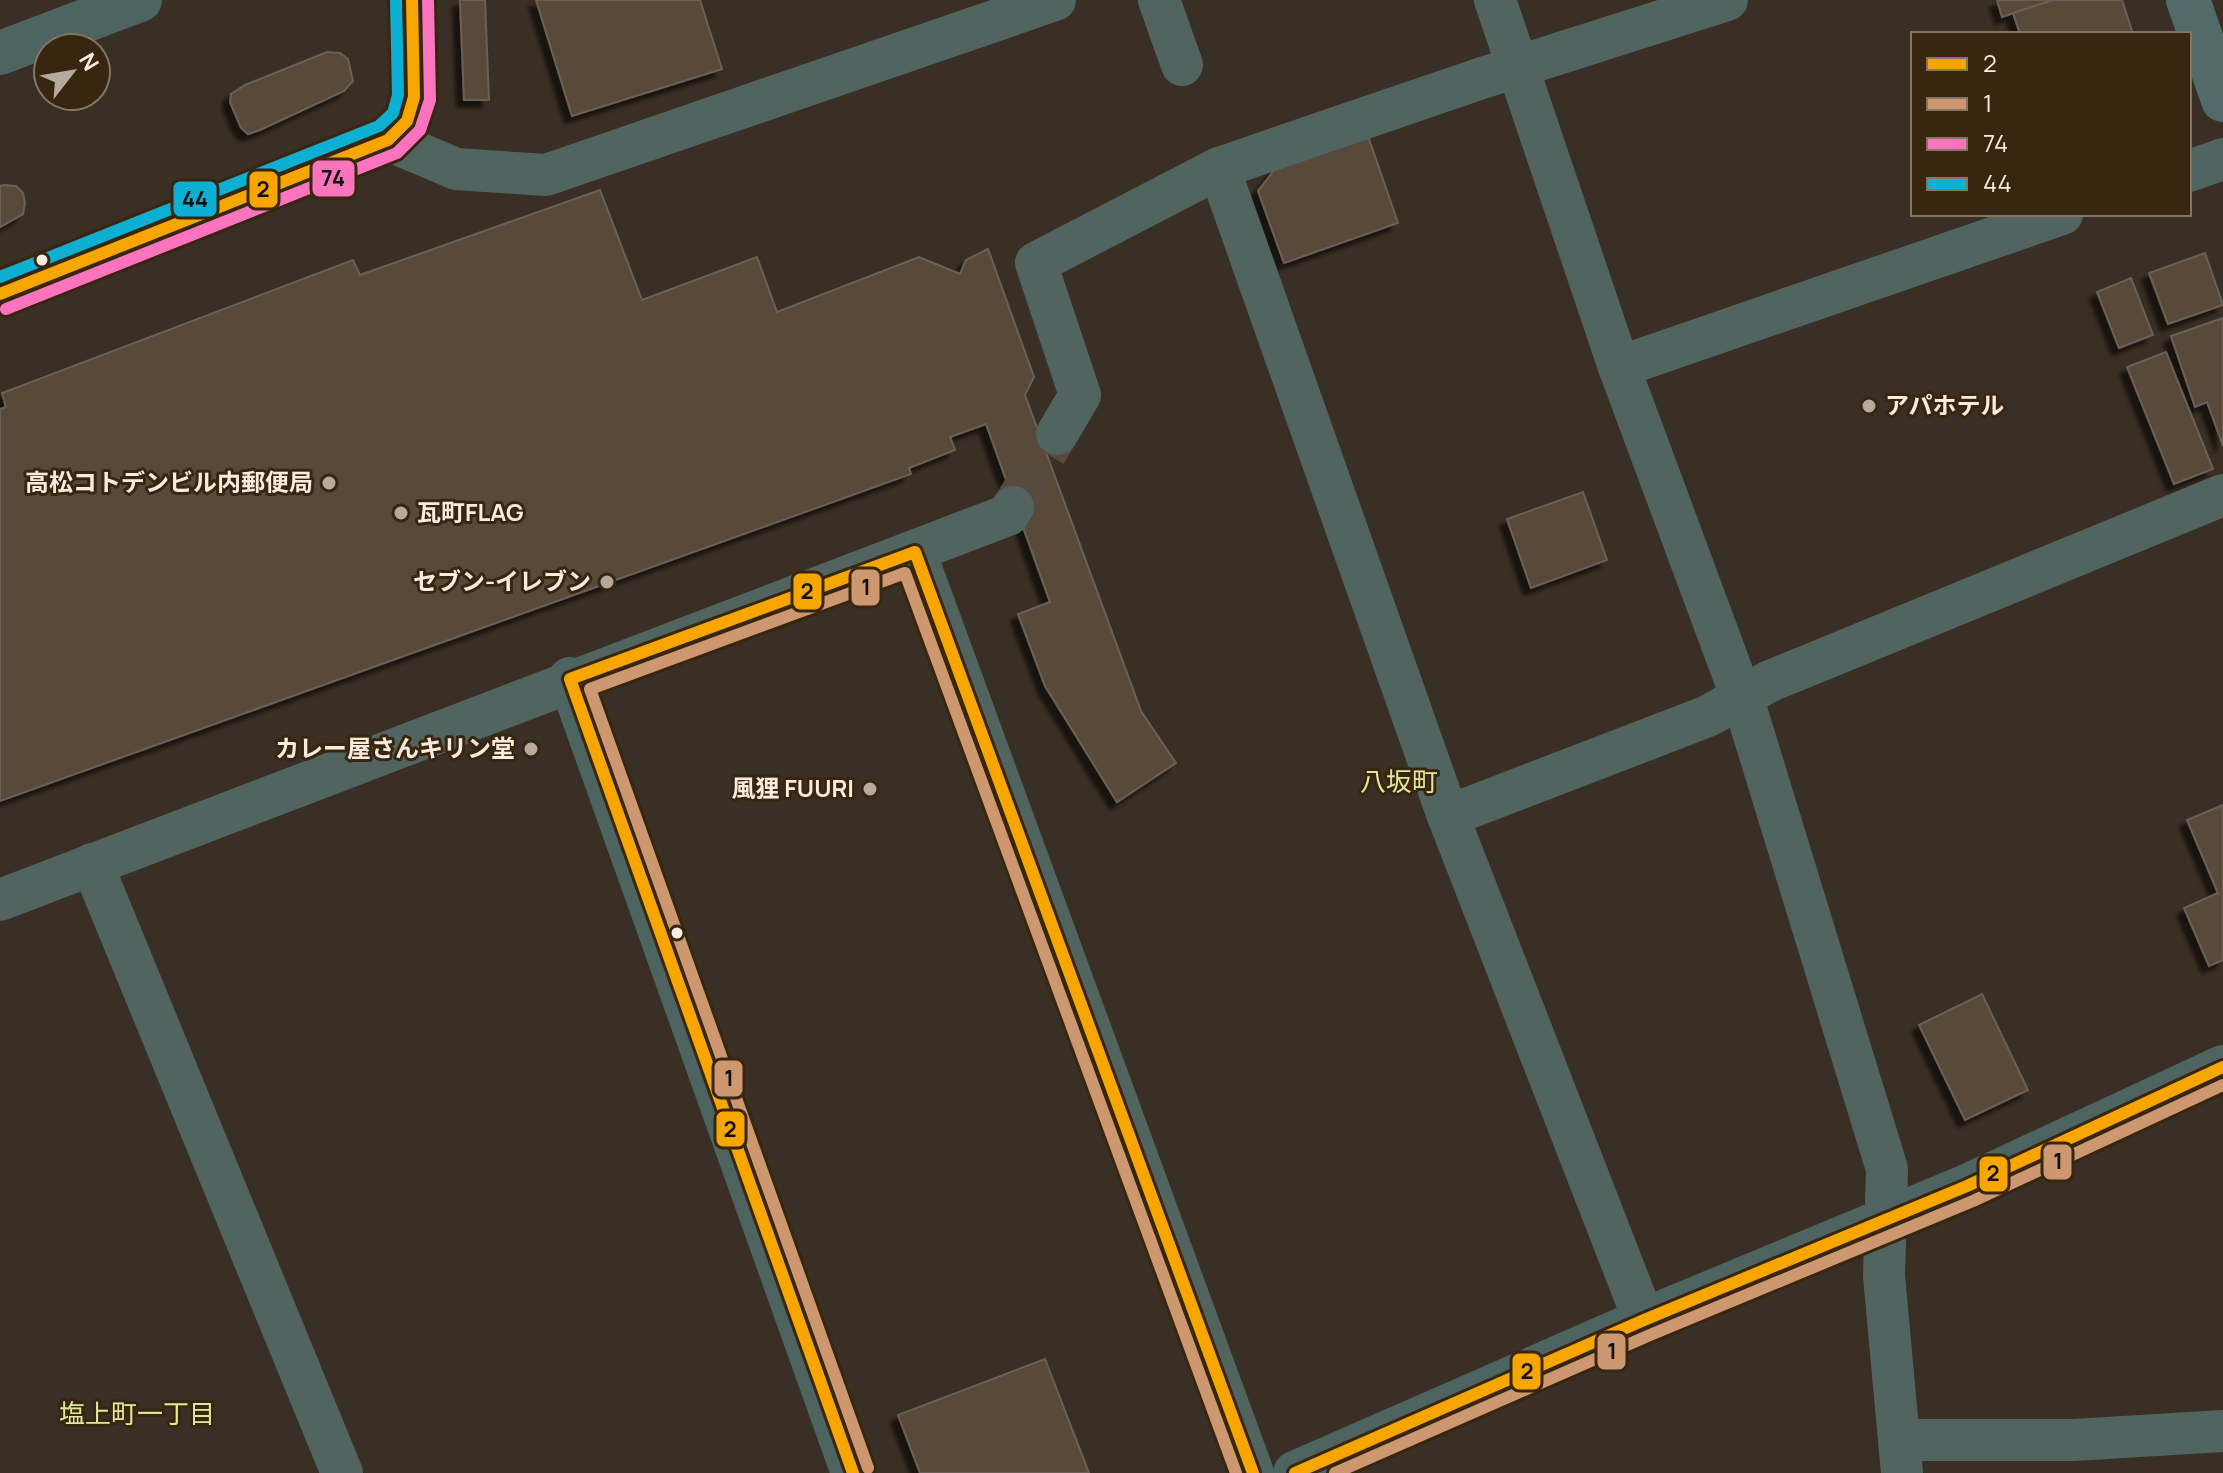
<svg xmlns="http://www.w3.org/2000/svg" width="2223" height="1473" font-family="Manrope,'Noto Sans JP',sans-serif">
<defs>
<filter id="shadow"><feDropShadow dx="-7" dy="7" stdDeviation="2" flood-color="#0009"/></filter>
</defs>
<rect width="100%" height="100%" fill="#3a2f24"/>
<!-- building -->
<g fill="#594a39" stroke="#6a6057" stroke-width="2" filter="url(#shadow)">
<polygon points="460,0 485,0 489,100 464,100"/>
<polygon points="536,0 700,0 722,69 572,116"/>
<polygon points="1997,0 2053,0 2002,17"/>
<polygon points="2053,0 2122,0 2133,34 2020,34 2013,13"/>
<polygon points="327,52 340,53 348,59 353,81 344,91 260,130 248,134 241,128 230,102 231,94 245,85"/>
<polygon points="1368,136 1398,223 1284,263 1258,191 1276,168"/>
<polygon points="4,185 16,186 23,193 25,203 23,214 0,227 0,186"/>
<polygon points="600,190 642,300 757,257 777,312 919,257 960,274 966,260 988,249 1034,377 1025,395 1141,711 1176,763 1117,802 1045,686 1018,614 1050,602 986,424 950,437 955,450 909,468 911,474 0,801 0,409 6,407 2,393 353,260 360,275"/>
<polygon points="2205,253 2223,305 2168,324 2149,273"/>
<polygon points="2131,278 2153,335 2119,348 2097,292"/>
<polygon points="2223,318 2223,446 2207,402 2195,407 2171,336"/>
<polygon points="2166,352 2213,469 2174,484 2127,367"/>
<polygon points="1583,492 1607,560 1531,588 1507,519"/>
<polygon points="2223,805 2223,960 2209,966 2184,908 2218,893 2187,820"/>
<polygon points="1982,994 2028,1090 1965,1120 1919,1025"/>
<polygon points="1045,1359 1089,1473 920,1473 898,1415"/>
</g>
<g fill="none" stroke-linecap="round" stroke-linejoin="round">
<!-- street-tunnel -->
<polyline stroke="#574b40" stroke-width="42" stroke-dasharray="42 21" stroke-linecap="butt" points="1013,507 1057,434"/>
<!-- street -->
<g stroke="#526460" stroke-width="42">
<polyline points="1159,0 1182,65"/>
<polyline points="1495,0 1619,367 1746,709 1887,1169 1884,1276 1902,1473"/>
<polyline points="388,140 456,169 546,175 1055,0"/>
<polyline points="1219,168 1448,816 1644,1320"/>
<polyline points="2189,171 2223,159"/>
<polyline points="1619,367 2062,214"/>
<polyline points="1057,434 1080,395 1036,263 1219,168 1482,78 1727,0"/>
<polyline points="915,552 1253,1473"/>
<polyline points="1448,816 1708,716 1768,682 2223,495"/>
<polyline points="92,864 342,1473"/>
<polyline points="0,900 1008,515 1013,507"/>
<polyline points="1899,1440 2074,1440 2223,1431"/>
</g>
<!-- secondary -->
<g stroke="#4e6461" stroke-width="44">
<polyline points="0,53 140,0"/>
<polyline points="570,679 853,1473"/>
<polyline points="1295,1473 1644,1320 1967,1186 2223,1067"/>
</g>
<!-- highway -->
<polyline stroke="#526b68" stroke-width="44" points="2188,0 2223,100"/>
<defs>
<g id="bus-1">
<polyline points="0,294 388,140 407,121 414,97 412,0"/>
<polyline points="853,1473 570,679 915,552 1253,1473"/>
<polyline points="1295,1473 1644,1320 1967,1186 2223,1067"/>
</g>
<g id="bus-2">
<polyline points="868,1468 590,689 905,573 1236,1473"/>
<polyline points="1335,1473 1650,1335 1973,1201 2223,1085"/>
</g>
<polyline id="bus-3" points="6,309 397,153 420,130 430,100 428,0"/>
<polyline id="bus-4" points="0,277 379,126 393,113 398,95 396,0"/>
</defs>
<!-- bus-1 casing -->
<use href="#bus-1" stroke="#382611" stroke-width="18"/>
<!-- bus-2 casing -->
<use href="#bus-2" stroke="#382611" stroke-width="18"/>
<!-- bus-3 casing -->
<use href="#bus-3" stroke="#382611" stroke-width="18"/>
<!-- bus-4 casing -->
<use href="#bus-4" stroke="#382611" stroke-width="18"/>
<!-- bus-1 -->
<use href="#bus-1" stroke="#f7a600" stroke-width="12"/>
<!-- bus-2 -->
<use href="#bus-2" stroke="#cd976f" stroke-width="12"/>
<!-- bus-3 -->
<use href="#bus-3" stroke="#fc73be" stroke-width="12"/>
<!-- bus-4 -->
<use href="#bus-4" stroke="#0dafd3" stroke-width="12"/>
</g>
<!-- markers -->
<g fill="#f9ecdf" stroke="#382611" stroke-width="3">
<circle cx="42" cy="260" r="7"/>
<circle cx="677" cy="933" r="7"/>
</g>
<g fill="#b6aa9e" stroke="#382611" stroke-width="3">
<circle cx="1869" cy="406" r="8"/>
<circle cx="329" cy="483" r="8"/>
<circle cx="401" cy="513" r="8"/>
<circle cx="607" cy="582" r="8"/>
<circle cx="531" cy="749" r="8"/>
<circle cx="870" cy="789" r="8"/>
</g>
<g text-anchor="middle" stroke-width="6" stroke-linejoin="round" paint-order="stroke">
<!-- poi labels -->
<g font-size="24" font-weight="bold" fill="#f9ecdf" stroke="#382611" text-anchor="end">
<text x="1885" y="414" text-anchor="start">アパホテル</text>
<text x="313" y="491">高松コトデンビル内郵便局</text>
<text x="417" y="521" text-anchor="start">瓦町FLAG</text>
<text x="591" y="590">セブン-イレブン</text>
<text x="515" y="757">カレー屋さんキリン堂</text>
<text x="854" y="797">風狸 FUURI</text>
</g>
<!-- neighbourhood labels -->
<g font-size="26" fill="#dfe89a" stroke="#382611">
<text x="1399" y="791">八坂町</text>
<text x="137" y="1423">塩上町一丁目</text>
</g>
</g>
<g stroke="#382611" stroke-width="3">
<rect x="311" y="159" width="45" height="39" rx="8" fill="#fc73be"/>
<rect x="248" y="170" width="31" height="39" rx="8" fill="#f7a600"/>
<rect x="172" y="180" width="46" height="38" rx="8" fill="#0dafd3"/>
<rect x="850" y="568" width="31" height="39" rx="8" fill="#cd976f"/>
<rect x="792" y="572" width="31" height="39" rx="8" fill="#f7a600"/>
<rect x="713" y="1059" width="31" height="39" rx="8" fill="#cd976f"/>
<rect x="715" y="1110" width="31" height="38" rx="8" fill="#f7a600"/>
<rect x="2042" y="1143" width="31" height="38" rx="8" fill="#cd976f"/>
<rect x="1978" y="1155" width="31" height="38" rx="8" fill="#f7a600"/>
<rect x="1596" y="1332" width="31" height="39" rx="8" fill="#cd976f"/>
<rect x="1511" y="1352" width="31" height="39" rx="8" fill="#f7a600"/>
</g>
<g font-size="22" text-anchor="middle" font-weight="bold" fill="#111">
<text x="333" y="186">74</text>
<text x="263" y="197">2</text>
<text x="195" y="207">44</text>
<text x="866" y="595">1</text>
<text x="807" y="599">2</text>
<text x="729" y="1086">1</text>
<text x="730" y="1137">2</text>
<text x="2058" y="1169">1</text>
<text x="1993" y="1181">2</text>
<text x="1612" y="1359">1</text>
<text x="1527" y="1379">2</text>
</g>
<!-- legend -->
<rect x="1911" y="32" width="280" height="184" fill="#382611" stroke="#857563" stroke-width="2"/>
<rect x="1927" y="58" width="40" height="12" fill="#f7a600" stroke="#857563" stroke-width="2"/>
<text x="1983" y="72" font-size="24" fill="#f9ecdf">2</text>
<rect x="1927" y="98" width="40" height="12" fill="#cd976f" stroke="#857563" stroke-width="2"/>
<text x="1983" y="112" font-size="24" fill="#f9ecdf">1</text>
<rect x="1927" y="138" width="40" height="12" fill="#fc73be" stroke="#857563" stroke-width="2"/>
<text x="1983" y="152" font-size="24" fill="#f9ecdf">74</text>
<rect x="1927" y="178" width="40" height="12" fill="#0dafd3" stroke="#857563" stroke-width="2"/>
<text x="1983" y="192" font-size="24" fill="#f9ecdf">44</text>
<!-- north arrow -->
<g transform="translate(72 72) rotate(59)"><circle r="38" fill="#382611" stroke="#857563" stroke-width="2"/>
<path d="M0-6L14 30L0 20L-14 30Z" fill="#b6aa9e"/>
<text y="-12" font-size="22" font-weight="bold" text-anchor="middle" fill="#f9ecdf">N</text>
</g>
</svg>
